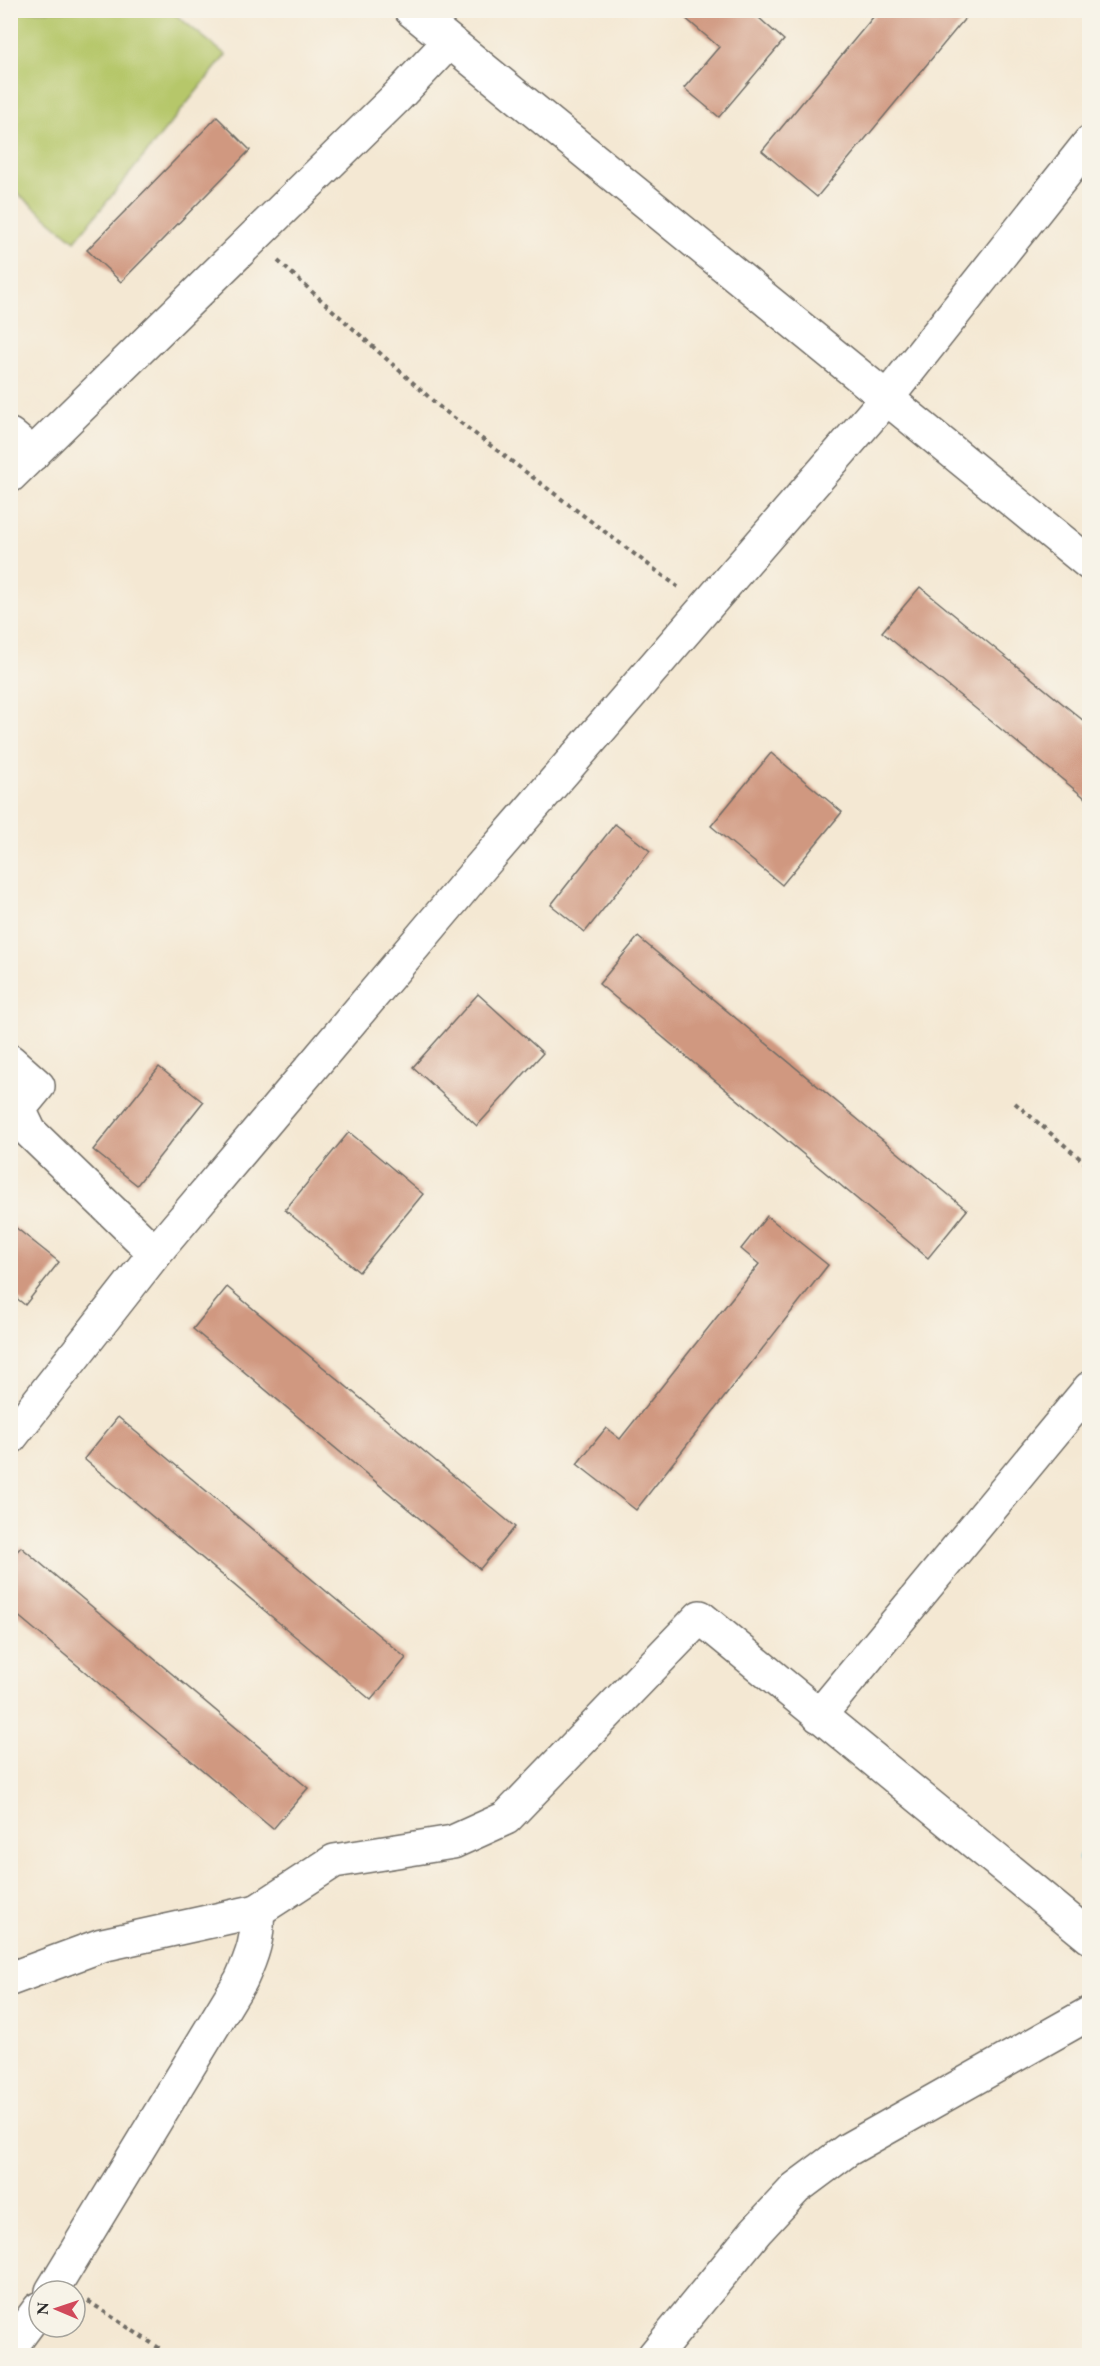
<svg xmlns="http://www.w3.org/2000/svg" width="1100" height="2366" font-family="'EB Garamond',serif">
<rect width="100%" height="100%" fill="#f7f3e8"/>
<filter id="ink" filterUnits="userSpaceOnUse"><feTurbulence type="fractalNoise" baseFrequency=".0167" numOctaves="2"/><feDisplacementMap in="SourceGraphic" scale="12" xChannelSelector="R" yChannelSelector="G"/><feConvolveMatrix kernelMatrix="1 2 1 2 8 2 1 2 1" color-interpolation-filters="sRGB"/></filter>
<filter id="wash" filterUnits="userSpaceOnUse"><feTurbulence type="fractalNoise" baseFrequency=".008" numOctaves="4" result="noise"/><feDisplacementMap in="SourceGraphic" scale="24" xChannelSelector="R" yChannelSelector="G"/><feGaussianBlur stdDeviation="1.35" result="paint"/><feColorMatrix in="noise" values="0 0 0 0 0 0 0 0 0 0 0 0 0 0 0 0 0 1.4 0 .05"/><feComposite in="paint" operator="in"/></filter>
<g filter="url(#wash)">
<rect width="100%" height="100%" fill="#f4e8d3"/>
<!-- green -->
<polygon fill="#b6c76a" stroke="#70794a" stroke-width="1.5" points="10,11 171,11 226,55 75,241 11,188"/>
<g fill="none" stroke-linecap="round" stroke-linejoin="round">
<!-- stream -->
<polyline stroke="#63c7e1" stroke-width="10" points="1083,1858 1090,1850"/>
</g>
<g id="blocks">
<!-- building -->
<g fill="#d09880">
<polygon points="676,10 750,10 784,40 719,117 684,88 719,47"/>
<polygon points="879,10 972,10 817,197 762,151"/>
<polygon points="217,117 250,150 121,282 87,250"/>
<polygon points="920,587 1090,726 1090,802 882,632"/>
<polygon points="771,753 842,812 782,885 711,826"/>
<polygon points="615,824 650,851 585,932 551,905"/>
<polygon points="638,937 967,1210 928,1258 599,984"/>
<polygon points="478,994 543,1053 477,1126 413,1067"/>
<polygon points="159,1067 203,1102 137,1185 93,1150"/>
<polygon points="349,1132 423,1194 359,1272 285,1210"/>
<polygon points="767,1216 828,1265 636,1510 577,1464 606,1428 620,1439 759,1264 741,1249"/>
<polygon points="10,1223 59,1262 25,1305 10,1293"/>
<polygon points="227,1287 515,1527 480,1569 193,1329"/>
<polygon points="118,1417 406,1658 371,1700 84,1459"/>
<polygon points="21,1547 308,1788 273,1829 10,1609 10,1559"/>
</g>
</g>
</g>
<g filter="url(#ink)">
<use href="#blocks" fill-opacity="0" stroke="#716d66" stroke-width="1.5"/>
<g fill="none" stroke-linecap="round" stroke-linejoin="round">
<defs>
<g id="minor">
<polyline points="411,10 1090,564"/>
<polyline points="10,435 33,454"/>
<polyline points="10,476 398,96 449,42"/>
<polyline points="10,1061 38,1086 19,1109 30,1132 155,1253"/>
<polyline points="10,1438 155,1253 479,869 886,399 1090,142"/>
<polyline points="819,1716 1090,1388"/>
<polyline points="257,1911 334,1861 453,1842 506,1818 700,1617 1090,1937"/>
<path d="M 10,1979 L 102,1945 L 257,1911 C 259,1937 252,1956 241,1980 L 52,2291"/>
<polyline points="10,2348 39,2309"/>
<polyline points="654,2356 756,2231 796,2188 847,2150 1090,2013"/>
</g>
</defs>
<!-- minor casing -->
<use href="#minor" stroke="#716d66" stroke-width="36"/>
<!-- path -->
<g stroke="#716d66" stroke-width="4" stroke-dasharray="4.5 4.5" stroke-linecap="butt">
<polyline points="278,261 441,408 678,587"/>
<polyline points="1015,1103 1090,1167"/>
<polyline points="88,2301 171,2356"/>
</g>
<!-- minor -->
<use href="#minor" stroke="#fff" stroke-width="33"/>
</g>
</g>
<!-- margin -->
<rect width="1100" height="2366" fill="none" stroke="#f7f3e8" stroke-width="36"/>
<!-- north arrow -->
<g transform="translate(57 2309) rotate(272)"><circle r="28" fill="#f7f3e8" stroke="#a5a39c" stroke-width="1.5"/>
<path d="M0-4.5L10 22L0 15L-10 22Z" fill="#d1495b"/>
<text y="-9" font-size="16" font-weight="bold" text-anchor="middle" fill="#2b2b2b">N</text>
</g>
</svg>
